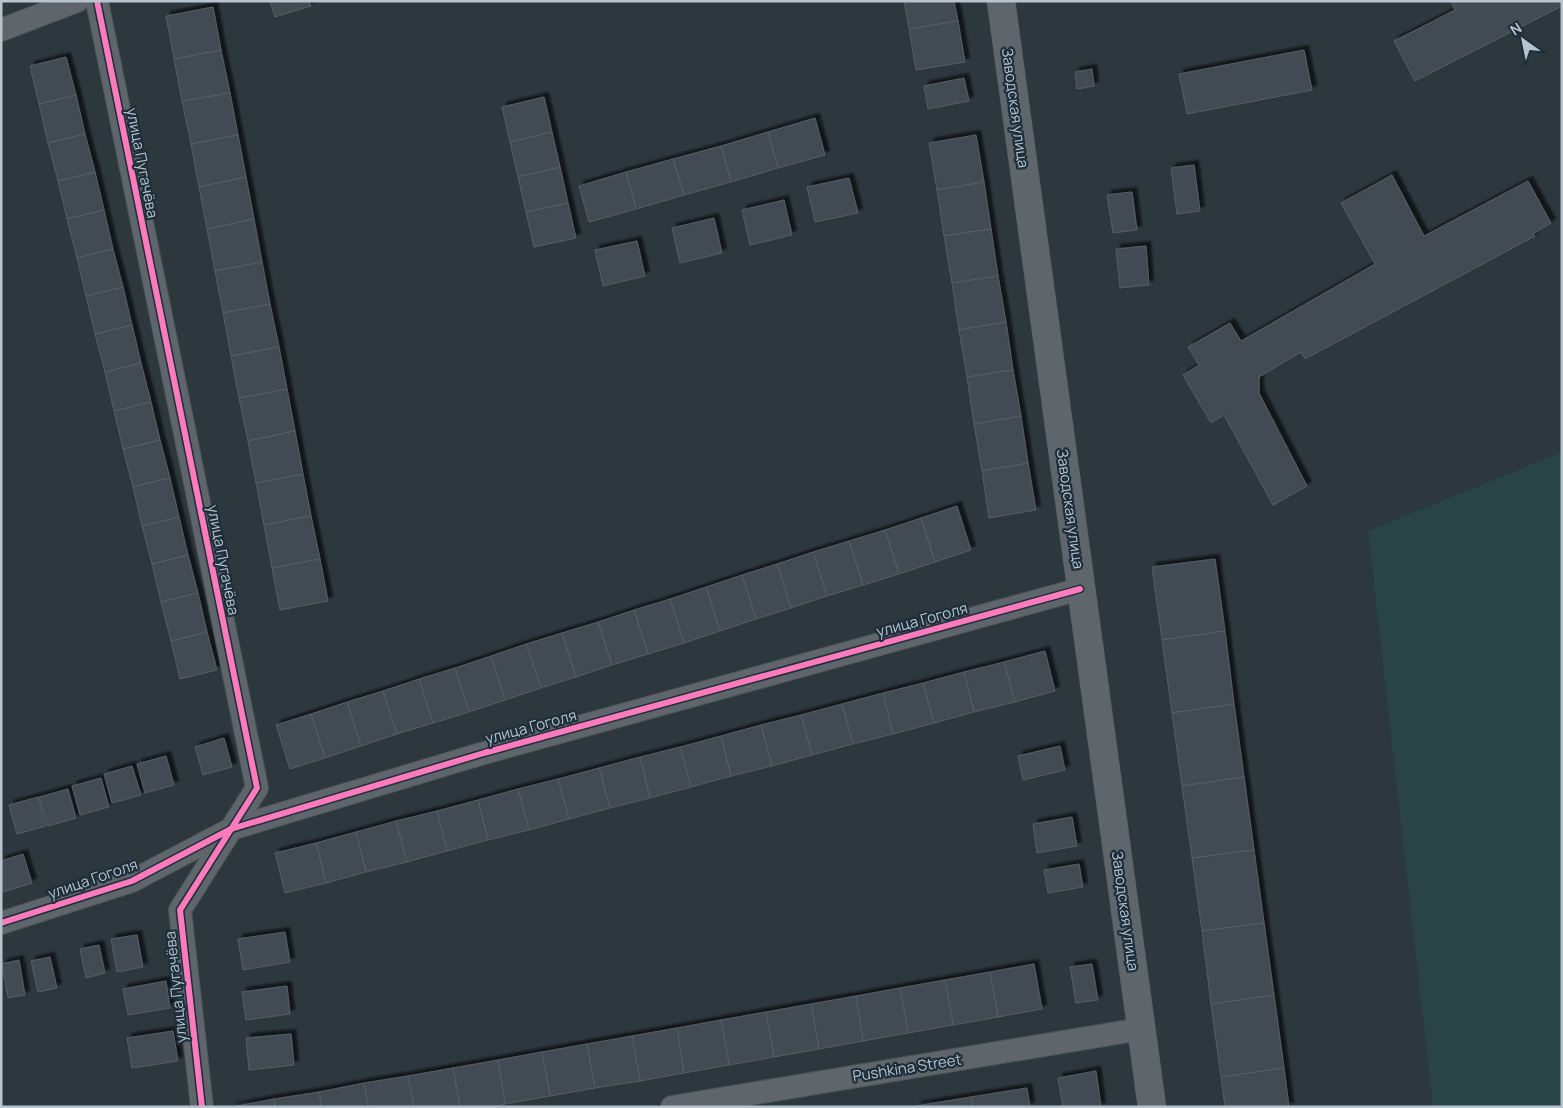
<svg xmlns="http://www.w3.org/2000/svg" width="1563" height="1108" font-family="Manrope,sans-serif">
<defs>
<filter id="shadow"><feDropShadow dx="4.5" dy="-4.5" stdDeviation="1" flood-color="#0009"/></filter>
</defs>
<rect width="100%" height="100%" fill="#2c373e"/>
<!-- green -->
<polygon fill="#284444" points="1562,452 1562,1107 1433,1107 1368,531"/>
<!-- building -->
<g fill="#434c52" stroke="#545e65" filter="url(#shadow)">
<polygon points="270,1 309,1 311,6 275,17"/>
<polygon points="904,1 954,1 958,21 909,29"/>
<polygon points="1451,1 1562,1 1562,6 1415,81 1394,41 1455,10"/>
<polygon points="213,7 221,50 174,59 166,16"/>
<polygon points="958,21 965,62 916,70 909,29"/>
<polygon points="221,50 230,93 182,101 174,59"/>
<polygon points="1304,50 1312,90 1187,114 1179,74"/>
<polygon points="66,57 76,95 39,104 30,66"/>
<polygon points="1092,69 1094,86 1077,89 1075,72"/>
<polygon points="964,78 969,101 928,109 924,86"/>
<polygon points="230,93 238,135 191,144 182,101"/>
<polygon points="76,95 85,134 48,143 39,104"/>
<polygon points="544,97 552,132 510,142 502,107"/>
<polygon points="815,118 825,155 778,168 768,132"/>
<polygon points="552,132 560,167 518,177 510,142"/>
<polygon points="768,132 778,168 731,182 721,146"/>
<polygon points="85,134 95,172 58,181 48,143"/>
<polygon points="238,135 246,177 199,187 191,144"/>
<polygon points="976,135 984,182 937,190 929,143"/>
<polygon points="721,146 731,182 684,195 673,159"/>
<polygon points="673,159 684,195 636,209 626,172"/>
<polygon points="1194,165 1200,211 1177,214 1171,168"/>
<polygon points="560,167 568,203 526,212 518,177"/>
<polygon points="95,172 104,210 67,219 58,181"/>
<polygon points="626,172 636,209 589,222 579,186"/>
<polygon points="1392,175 1424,236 1528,181 1551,223 1533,234 1535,236 1305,359 1301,352 1259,377 1259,393 1307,486 1273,505 1224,415 1211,423 1183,375 1199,365 1188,347 1230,323 1241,341 1375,264 1341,203"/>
<polygon points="246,177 254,219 207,229 199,187"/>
<polygon points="849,178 858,213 815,222 807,187"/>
<polygon points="984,182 991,229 944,236 937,190"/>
<polygon points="1132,192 1137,230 1113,233 1107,195"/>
<polygon points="784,200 792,235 750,245 742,210"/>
<polygon points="568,203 576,238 534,247 526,212"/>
<polygon points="104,210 113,249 77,258 67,219"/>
<polygon points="714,218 722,253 680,263 672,228"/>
<polygon points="254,219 262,262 215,271 207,229"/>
<polygon points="991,229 998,276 952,283 944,236"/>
<polygon points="637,241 645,276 603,286 595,250"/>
<polygon points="1146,246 1149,285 1120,288 1116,249"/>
<polygon points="113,249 123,287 86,296 77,258"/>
<polygon points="262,262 270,304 223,313 215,271"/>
<polygon points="998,276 1006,322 959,330 952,283"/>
<polygon points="123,287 132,325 95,334 86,296"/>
<polygon points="270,304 279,347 231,356 223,313"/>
<polygon points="1006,322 1013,370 967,377 959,330"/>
<polygon points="132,325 141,363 105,372 95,334"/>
<polygon points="279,347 287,389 239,398 231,356"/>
<polygon points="141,363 151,402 114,411 105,372"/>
<polygon points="1013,370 1021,416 974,424 967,377"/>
<polygon points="287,389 295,431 248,441 239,398"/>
<polygon points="151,402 160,440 123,449 114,411"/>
<polygon points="1021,416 1028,463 982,471 974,424"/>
<polygon points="295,431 303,474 256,483 248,441"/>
<polygon points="160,440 170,478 133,487 123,449"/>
<polygon points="1028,463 1036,510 989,518 982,471"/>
<polygon points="303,474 311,516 264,525 256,483"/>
<polygon points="170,478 179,517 142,526 133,487"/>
<polygon points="957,506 971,550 935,562 921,518"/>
<polygon points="311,516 320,559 272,568 264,525"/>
<polygon points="179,517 188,555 152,564 142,526"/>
<polygon points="921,518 935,562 899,574 885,530"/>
<polygon points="885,530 899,574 863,585 849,541"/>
<polygon points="849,541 863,585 827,596 813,552"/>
<polygon points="813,552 827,596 791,608 777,564"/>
<polygon points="188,555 198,593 161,602 152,564"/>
<polygon points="320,559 328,601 280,610 272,568"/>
<polygon points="1215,559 1225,631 1162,640 1152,567"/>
<polygon points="777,564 791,608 756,619 742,575"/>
<polygon points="742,575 756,619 720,631 706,587"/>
<polygon points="706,587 720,631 684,643 670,599"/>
<polygon points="198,593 207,632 171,641 161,602"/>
<polygon points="670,599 684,643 648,654 634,610"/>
<polygon points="634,610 648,654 612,665 598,622"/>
<polygon points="598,622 612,665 576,677 562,633"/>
<polygon points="1225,631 1234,704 1172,713 1162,640"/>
<polygon points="207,632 217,670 180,679 171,641"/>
<polygon points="562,633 576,677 541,688 526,644"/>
<polygon points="526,644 541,688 505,700 491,656"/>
<polygon points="1045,651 1055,691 1015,702 1004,662"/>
<polygon points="491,656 505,700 469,712 455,668"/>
<polygon points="1004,662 1015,702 974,712 964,672"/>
<polygon points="455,668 469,712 433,723 419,679"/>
<polygon points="964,672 974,712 934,723 923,683"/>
<polygon points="419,679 433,723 397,734 383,691"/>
<polygon points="923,683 934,723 893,734 883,693"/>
<polygon points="383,691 397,734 361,746 347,702"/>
<polygon points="883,693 893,734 853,744 842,704"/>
<polygon points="347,702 361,746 325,758 311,714"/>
<polygon points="842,704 853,744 812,755 801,715"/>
<polygon points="1234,704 1244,777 1182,786 1172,713"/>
<polygon points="311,714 325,758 290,769 276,725"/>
<polygon points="801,715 812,755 772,766 761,725"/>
<polygon points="761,725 772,766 731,776 721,736"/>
<polygon points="721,736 731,776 691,787 680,747"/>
<polygon points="224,738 232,767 203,775 195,747"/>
<polygon points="1060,746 1065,770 1023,780 1018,756"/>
<polygon points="680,747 691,787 650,798 640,757"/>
<polygon points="166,756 174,785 145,793 137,764"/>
<polygon points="640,757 650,798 610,808 599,768"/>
<polygon points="132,766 141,795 112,803 104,774"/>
<polygon points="599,768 610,808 569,819 558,779"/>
<polygon points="1244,777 1254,850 1192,858 1182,786"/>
<polygon points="101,778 109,807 80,815 72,786"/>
<polygon points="558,779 569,819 529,830 518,789"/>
<polygon points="68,789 76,818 48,826 39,797"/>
<polygon points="518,789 529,830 488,840 478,800"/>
<polygon points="38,797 46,826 17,834 9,805"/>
<polygon points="478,800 488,840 447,851 437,811"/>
<polygon points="437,811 447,851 407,862 396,821"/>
<polygon points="1072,817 1077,846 1037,853 1033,824"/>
<polygon points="396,821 407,862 366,872 356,832"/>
<polygon points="356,832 366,872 326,883 316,843"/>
<polygon points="316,843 326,883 285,893 275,853"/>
<polygon points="1254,850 1264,923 1202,931 1192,858"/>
<polygon points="23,854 32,883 3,892 1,886 1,861"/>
<polygon points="1079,864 1083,887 1048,893 1044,870"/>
<polygon points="1264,923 1274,995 1211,1004 1202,931"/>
<polygon points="285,932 290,962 243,970 238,939"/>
<polygon points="137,935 143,967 117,972 111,939"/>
<polygon points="99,945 105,973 86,978 80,949"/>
<polygon points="50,957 57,988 38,992 31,961"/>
<polygon points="19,960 25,995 8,998 2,964"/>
<polygon points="1034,964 1042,1009 998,1017 990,972"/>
<polygon points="1092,964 1098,1000 1076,1003 1070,967"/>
<polygon points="990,972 998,1017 953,1025 945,980"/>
<polygon points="945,980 953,1025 908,1033 900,988"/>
<polygon points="166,981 170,1008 128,1015 123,989"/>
<polygon points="287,986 290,1014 246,1020 242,992"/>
<polygon points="900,988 908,1033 863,1041 856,996"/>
<polygon points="1274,995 1284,1068 1221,1077 1211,1004"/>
<polygon points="856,996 863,1041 819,1049 811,1004"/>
<polygon points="811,1004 819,1049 774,1057 766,1012"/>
<polygon points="766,1012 774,1057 729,1065 721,1020"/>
<polygon points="721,1020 729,1065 684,1073 677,1028"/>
<polygon points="677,1028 684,1073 640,1081 632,1036"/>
<polygon points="173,1031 178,1061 132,1068 127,1038"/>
<polygon points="291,1034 294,1065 249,1070 246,1038"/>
<polygon points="632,1036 640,1081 595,1088 587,1044"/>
<polygon points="587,1044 595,1088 550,1096 542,1052"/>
<polygon points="542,1052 550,1096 505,1104 498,1060"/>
<polygon points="498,1060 505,1104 492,1107 460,1107 453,1068"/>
<polygon points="453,1068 460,1107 414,1107 408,1076"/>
<polygon points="1284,1068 1289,1107 1225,1107 1221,1077"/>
<polygon points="1096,1071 1101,1107 1063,1107 1058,1078"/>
<polygon points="408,1076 414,1107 368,1107 364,1083"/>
<polygon points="364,1083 368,1107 321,1107 319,1092"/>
<polygon points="1027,1088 1030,1107 973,1107 971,1097"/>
<polygon points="319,1092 321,1107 275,1107 274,1099"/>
<polygon points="971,1097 973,1107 916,1107 916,1106"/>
<polygon points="274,1099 275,1107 232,1107"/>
</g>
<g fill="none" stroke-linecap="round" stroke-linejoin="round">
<defs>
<g id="minor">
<polyline points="97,1 257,788 180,910 202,1107"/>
<polyline points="1,30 77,1"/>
<polyline points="1,923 132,881 231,829 484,753 1080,589"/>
<polyline points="672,1107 1141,1029"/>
</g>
<polyline id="tertiary" points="1001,1 1152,1107"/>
</defs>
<!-- minor casing -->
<use href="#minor" stroke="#4b5358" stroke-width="24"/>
<!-- tertiary casing -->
<use href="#tertiary" stroke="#4b5358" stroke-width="29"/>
<!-- minor -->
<use href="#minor" stroke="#5e656b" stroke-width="22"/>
<!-- tertiary -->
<use href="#tertiary" stroke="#5e656b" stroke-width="28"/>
<defs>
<g id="cycleway">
<polyline points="97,1 257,788 180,910 202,1107"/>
<polyline points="1,923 132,881 231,829 484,753 1080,589"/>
</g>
</defs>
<!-- cycleway casing -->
<use href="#cycleway" stroke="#1e2e3a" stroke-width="9"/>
<!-- cycleway -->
<use href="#cycleway" stroke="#fd7abc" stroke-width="6"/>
</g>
<g text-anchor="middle" stroke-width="4.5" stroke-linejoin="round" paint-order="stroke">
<!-- street labels -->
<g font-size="15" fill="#b7c4ce" stroke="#1e2e3a">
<text transform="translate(1015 108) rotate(82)" y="5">Заводская улица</text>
<text transform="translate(142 163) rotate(79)" y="5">улица Пугачёва</text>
<text transform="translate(1070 509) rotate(82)" y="5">Заводская улица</text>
<text transform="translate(223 560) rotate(79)" y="5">улица Пугачёва</text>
<text transform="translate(922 620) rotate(-15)" y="5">улица Гоголя</text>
<text transform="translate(531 727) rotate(-15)" y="5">улица Гоголя</text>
<text transform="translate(93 879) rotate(-19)" y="5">улица Гоголя</text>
<text transform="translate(1125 911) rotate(82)" y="5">Заводская улица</text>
<text transform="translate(176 987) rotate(-96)" y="5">улица Пугачёва</text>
<text transform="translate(907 1068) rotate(-9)" y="5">Pushkina Street</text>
</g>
</g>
<!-- border -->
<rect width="1563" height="1108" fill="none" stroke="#b7c4ce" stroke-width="5"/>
<!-- north arrow -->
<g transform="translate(1523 40) rotate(327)" stroke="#1e2e3a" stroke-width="4" paint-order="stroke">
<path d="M0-4L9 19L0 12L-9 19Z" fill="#b7c4ce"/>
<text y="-8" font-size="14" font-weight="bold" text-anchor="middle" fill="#b7c4ce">N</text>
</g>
</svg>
